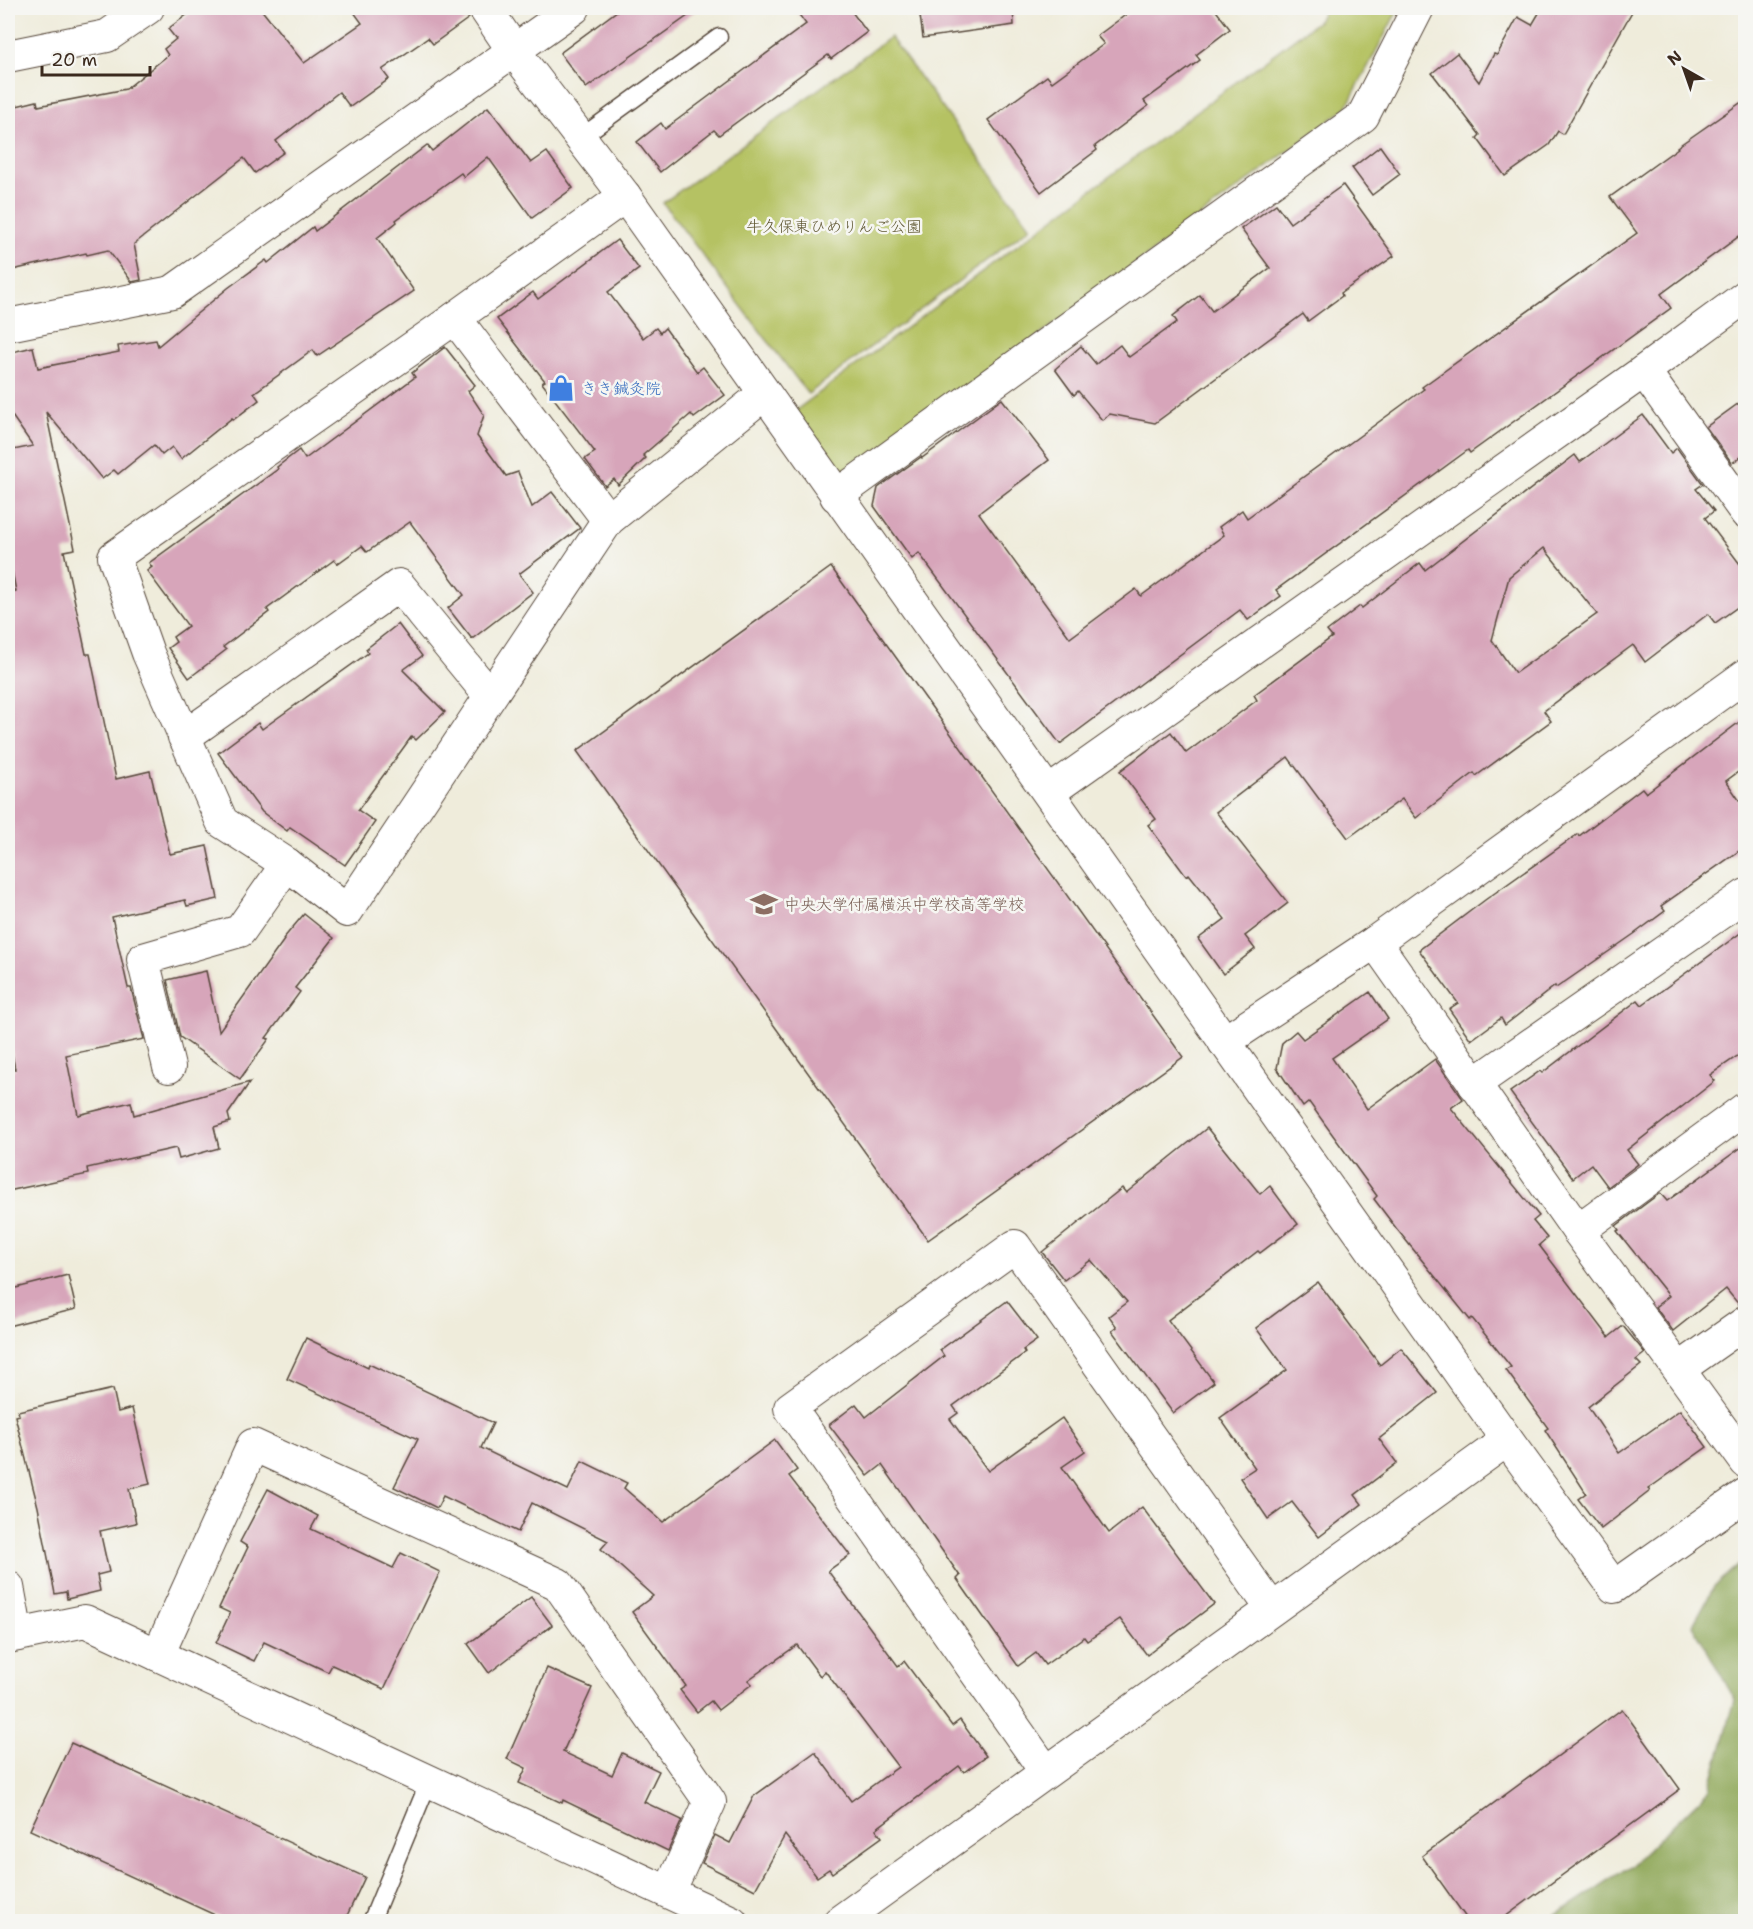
<svg xmlns="http://www.w3.org/2000/svg" width="1753" height="1929" font-family="'Shantell Sans','Klee One',sans-serif">
<rect width="100%" height="100%" fill="#f6f6f2"/>
<filter id="ink" filterUnits="userSpaceOnUse"><feTurbulence type="fractalNoise" baseFrequency=".0167" numOctaves="2"/><feDisplacementMap in="SourceGraphic" scale="12" xChannelSelector="R" yChannelSelector="G"/><feConvolveMatrix kernelMatrix="1 2 1 2 8 2 1 2 1" color-interpolation-filters="sRGB"/></filter>
<filter id="wash" filterUnits="userSpaceOnUse"><feTurbulence type="fractalNoise" baseFrequency=".008" numOctaves="4" result="noise"/><feDisplacementMap in="SourceGraphic" scale="24" xChannelSelector="R" yChannelSelector="G"/><feGaussianBlur stdDeviation="1.35" result="paint"/><feColorMatrix in="noise" values="0 0 0 0 0 0 0 0 0 0 0 0 0 0 0 0 0 1.4 0 .05"/><feComposite in="paint" operator="in"/></filter>
<g filter="url(#wash)">
<rect width="100%" height="100%" fill="#efecdb"/>
<!-- green -->
<g fill="#b5c264" stroke="#787641" stroke-width="1.5">
<polygon points="1325,8 1399,8 1346,108 841,483 795,411 1318,21"/>
<polygon points="890,37 1031,227 808,394 663,203"/>
</g>
<!-- forest -->
<polygon fill="#90a85a" stroke="#66693c" stroke-width="1.5" points="1745,1559 1745,1921 1547,1921 1632,1865 1710,1789 1735,1700 1693,1625 1715,1585"/>
<g id="blocks">
<!-- building -->
<g fill="#d7a5ba" fill-rule="evenodd">
<polygon points="196,8 260,8 304,63 362,23 351,8 467,8 469,18 433,44 428,38 382,70 389,79 350,107 339,92 276,141 284,152 255,173 244,158 134,244 141,280 132,282 108,250 87,255 86,253 8,271 8,108 37,101 38,106 126,89 168,55 164,49 176,39 168,29"/>
<polygon points="621,8 699,8 586,88 560,53"/>
<polygon points="794,8 849,8 867,32 831,59 828,55 719,135 714,130 660,172 637,142 661,123 665,129 806,24"/>
<polygon points="919,8 1013,8 1014,25 923,38"/>
<polygon points="1135,8 1214,8 1230,29 1196,55 1200,60 1144,101 1148,106 1095,146 1097,150 1041,192 988,120 1047,76 1052,82 1104,44 1097,36"/>
<polygon points="1542,8 1634,8 1563,134 1558,131 1549,145 1505,176 1477,138 1480,135 1432,73 1457,53 1479,82 1494,54 1497,55 1518,17 1532,25"/>
<polygon points="1746,99 1746,231 1661,294 1671,308 1470,453 1468,450 1276,590 1281,596 1248,620 1240,610 1060,744 919,553 912,559 874,506 878,488 921,457 922,458 1002,399 1049,460 979,513 1070,638 1136,589 1141,596 1224,535 1219,527 1242,510 1247,518 1424,389 1422,387 1637,233 1610,197 1678,148 1677,147"/>
<polygon points="488,107 531,163 547,152 573,188 532,218 488,157 464,177 461,173 396,220 397,222 377,238 414,291 317,356 313,350 254,393 259,400 233,420 232,418 181,459 172,447 162,455 154,445 118,474 114,470 102,479 46,412 75,549 64,551 86,654 90,654 116,779 150,771 170,854 207,846 218,899 187,906 185,900 112,917 128,988 131,988 144,1039 66,1055 78,1115 131,1102 134,1115 250,1082 228,1114 230,1122 214,1127 219,1148 179,1159 176,1148 87,1168 88,1174 8,1191 8,1070 15,1069 8,1033 8,593 16,591 8,550 8,451 33,446 8,410 8,353 33,347 38,368 119,352 118,346 156,340 158,346 228,288 266,260 268,263 313,227 315,231 427,145 432,151"/>
<polygon points="1380,146 1400,174 1372,195 1352,168"/>
<polygon points="1343,185 1394,256 1341,293 1342,296 1308,321 1303,314 1155,423 1110,414 1102,420 1078,391 1074,395 1055,369 1081,346 1096,364 1120,345 1129,357 1177,322 1173,316 1200,295 1212,311 1270,268 1241,229 1276,204 1290,223"/>
<polygon points="617,240 639,269 608,292 643,338 656,328 660,333 665,328 697,372 703,367 725,395 694,418 691,414 643,455 646,458 618,485 614,479 605,486 585,459 595,452 542,383 545,381 497,319 533,292 538,299"/>
<polygon points="445,347 475,385 468,391 484,415 477,436 506,476 518,472 532,507 552,492 580,528 519,574 533,592 472,639 448,608 464,595 410,522 367,552 362,546 337,564 334,560 267,609 269,612 223,647 226,650 189,678 168,648 176,642 173,637 188,626 147,571 152,567 149,563 278,469 277,467 299,450 305,459 415,377 412,373"/>
<polygon points="1746,398 1746,453 1732,463 1706,427"/>
<path d="M 1643,415 L 1671,453 L 1677,448 L 1703,484 L 1696,489 L 1714,511 L 1705,518 L 1746,572 L 1746,601 L 1715,623 L 1708,614 L 1645,662 L 1633,645 L 1544,711 L 1551,721 L 1476,776 L 1474,773 L 1416,818 L 1402,799 L 1348,838 L 1288,757 L 1216,812 L 1288,903 L 1245,936 L 1255,949 L 1223,974 L 1198,939 L 1225,919 L 1189,874 L 1186,876 L 1148,825 L 1156,819 L 1120,771 L 1171,732 L 1186,753 L 1257,700 L 1254,695 L 1332,637 L 1327,631 L 1360,606 L 1362,608 L 1420,563 L 1425,570 L 1575,455 L 1580,462 ZM 1544,548 L 1597,614 L 1515,673 L 1492,640 L 1509,577 Z"/>
<polygon points="831,567 1183,1057 928,1240 577,751"/>
<polygon points="398,624 422,656 403,670 445,712 416,740 412,736 358,810 375,822 345,865 290,827 287,831 262,812 218,753 258,723 262,729 368,653 366,649"/>
<polygon points="1746,717 1746,766 1726,781 1746,810 1746,846 1661,906 1665,911 1634,934 1556,988 1555,986 1505,1025 1501,1018 1471,1040 1449,1009 1458,1003 1419,950 1485,900 1578,834 1579,836 1642,788 1646,793"/>
<polygon points="304,914 334,938 295,988 300,992 266,1038 269,1039 240,1079 180,1037 167,980 206,971 219,1031 284,940 283,939"/>
<polygon points="1746,929 1746,1050 1710,1075 1715,1081 1627,1150 1638,1164 1608,1187 1591,1164 1573,1178 1510,1092 1540,1071 1542,1073 1638,1000 1642,1005"/>
<polygon points="1370,992 1388,1019 1332,1058 1367,1109 1435,1059 1463,1099 1451,1108 1539,1216 1533,1221 1547,1238 1539,1245 1609,1337 1623,1326 1645,1353 1636,1360 1641,1365 1588,1407 1619,1453 1680,1410 1707,1447 1648,1489 1650,1491 1601,1529 1578,1499 1586,1493 1545,1430 1548,1428 1506,1370 1511,1367 1472,1318 1470,1320 1396,1228 1374,1199 1377,1196 1309,1102 1303,1107 1277,1068 1282,1043 1296,1031 1303,1039"/>
<polygon points="1207,1128 1260,1194 1270,1186 1298,1224 1260,1253 1258,1251 1168,1320 1214,1382 1173,1413 1112,1331 1117,1327 1109,1316 1127,1302 1091,1260 1064,1280 1042,1252 1122,1188 1126,1193"/>
<polygon points="1746,1144 1746,1304 1740,1306 1726,1289 1673,1331 1655,1307 1669,1296 1617,1231 1619,1230 1616,1226 1660,1193 1667,1201"/>
<polygon points="68,1275 76,1309 8,1326 8,1290"/>
<polygon points="1318,1282 1380,1365 1401,1348 1437,1393 1379,1439 1397,1463 1355,1495 1362,1504 1319,1537 1292,1502 1268,1519 1240,1478 1255,1468 1220,1418 1287,1370 1256,1328"/>
<polygon points="1007,1301 1037,1340 1023,1350 1025,1353 953,1406 958,1413 950,1419 988,1471 1062,1418 1085,1451 1062,1467 1109,1533 1142,1507 1214,1604 1147,1655 1120,1619 1087,1641 1084,1637 1045,1665 1036,1653 1018,1666 957,1579 960,1576 882,1465 868,1476 829,1425 856,1404 866,1417 944,1356 940,1350"/>
<polygon points="306,1338 368,1368 369,1364 493,1423 481,1448 568,1490 582,1461 627,1483 624,1488 663,1522 775,1440 797,1470 789,1476 850,1555 828,1571 898,1666 904,1661 952,1726 960,1720 986,1756 964,1772 959,1766 876,1829 882,1837 832,1873 829,1869 817,1877 785,1835 755,1890 702,1863 715,1835 730,1843 754,1796 815,1752 851,1801 898,1767 825,1671 820,1676 797,1645 748,1680 752,1684 718,1710 711,1701 697,1712 680,1690 686,1686 632,1612 653,1596 601,1549 608,1541 532,1503 518,1532 443,1496 437,1508 394,1487 418,1439 287,1379"/>
<polygon points="113,1389 118,1412 132,1408 150,1484 129,1489 136,1523 100,1531 109,1572 97,1575 100,1591 67,1599 66,1592 55,1594 38,1507 15,1416 19,1415 18,1411"/>
<polygon points="268,1489 318,1516 311,1529 393,1568 401,1553 440,1572 384,1689 332,1665 328,1672 264,1642 254,1661 216,1643 230,1613 219,1608 248,1547 240,1542"/>
<polygon points="531,1597 552,1625 489,1673 468,1644"/>
<polygon points="547,1668 592,1688 563,1752 612,1775 622,1753 659,1771 644,1802 682,1820 668,1851 563,1800 562,1803 519,1783 526,1768 507,1759"/>
<polygon points="1622,1709 1680,1789 1498,1922 1469,1922 1422,1856"/>
<polygon points="71,1743 365,1877 344,1922 230,1922 30,1830"/>
</g>
</g>
</g>
<g filter="url(#ink)">
<use href="#blocks" fill-opacity="0" stroke="#56473a" stroke-width="1.5"/>
<g fill="none" stroke-linecap="round" stroke-linejoin="round">
<defs>
<g id="service">
<polyline points="580,138 719,37"/>
<polyline points="371,1922 429,1781"/>
</g>
<g id="minor">
<polyline points="514,51 625,196 1507,1440 1614,1587 1746,1494"/>
<polyline points="8,56 107,36 148,8"/>
<polyline points="625,196 455,318 114,557 148,653 222,822 287,864 347,911 608,520 764,394"/>
<polyline points="455,318 608,520"/>
<polyline points="8,325 172,292 574,8"/>
<polyline points="1644,371 1746,513"/>
<polyline points="836,496 1363,116 1418,8"/>
<polyline points="184,737 399,585 490,696"/>
<polyline points="1049,792 1644,371 1746,296"/>
<polyline points="1375,942 1578,1231 1746,1462"/>
<polyline points="1224,1042 1375,942 1746,675"/>
<polyline points="169,1067 143,959 240,931 287,864"/>
<polyline points="1474,1084 1746,895"/>
<polyline points="1578,1231 1746,1108"/>
<polyline points="1679,1369 1746,1322"/>
<polyline points="8,1587 17,1635"/>
<polyline points="8,1637 85,1621 732,1922"/>
<polyline points="158,1655 253,1445 558,1584 710,1802 669,1892"/>
<polyline points="1046,1772 790,1408 1015,1246 1272,1609"/>
<polyline points="839,1922 1507,1440"/>
</g>
<polyline id="tertiary" points="485,8 514,51"/>
</defs>
<!-- service casing -->
<use href="#service" stroke="#56473a" stroke-width="19"/>
<!-- minor casing -->
<use href="#minor" stroke="#56473a" stroke-width="34"/>
<!-- tertiary casing -->
<use href="#tertiary" stroke="#56473a" stroke-width="35"/>
<!-- service -->
<use href="#service" stroke="#fff" stroke-width="16"/>
<!-- minor -->
<use href="#minor" stroke="#fff" stroke-width="32"/>
<!-- tertiary -->
<use href="#tertiary" stroke="#fff" stroke-width="33"/>
</g>
</g>
<!-- icons -->
<defs>
<symbol id="shop-bare" viewBox="-9 -9 18 18"><path d="M-5-2.5h2.3a2.7 3.5 0 0 1 5.4 0H5L5.5 6h-11ZM-1.5-2.5h3a1.5 2.3 0 0 0-3 0Z" fill="#3f7fe0" stroke="#f6f6f2" stroke-width="2.5" paint-order="stroke"/></symbol>
<symbol id="school-bare" viewBox="-9 -9 18 18"><path d="M0-5L7-2L0 1L-7-2ZM-4 1L0 2.5L4 1V4Q0 6-4 4Z" fill="#8d6e63" stroke="#f6f6f2" stroke-width="2.5" paint-order="stroke"/></symbol>
</defs>
<g fill-rule="evenodd">
<use href="#shop-bare" x="542" y="369" width="38" height="38"/>
<use href="#school-bare" x="745" y="885" width="38" height="38"/>
</g>
<g text-anchor="middle" stroke-width="5" stroke-linejoin="round" paint-order="stroke">
<!-- park labels -->
<g font-size="16" fill="#605833" stroke="#f6f6f2">
<text x="834" y="232">牛久保東ひめりんご公園</text>
</g>
<!-- shop labels -->
<g font-size="16" fill="#366cbe" stroke="#f6f6f2" text-anchor="start">
<text x="581" y="394">きき鍼灸院</text>
</g>
<!-- education labels -->
<g font-size="16" fill="#785e54" stroke="#f6f6f2" text-anchor="start">
<text x="784" y="910">中央大学付属横浜中学校高等学校</text>
</g>
</g>
<!-- margin -->
<rect width="1753" height="1929" fill="none" stroke="#f6f6f2" stroke-width="30"/>
<!-- north arrow -->
<g transform="translate(1684 69) rotate(320)" stroke="#f6f6f2" stroke-width="4.5" paint-order="stroke">
<path d="M0-4.5L10 22L0 15L-10 22Z" fill="#3b2a1e"/>
<text y="-9" font-size="16" font-weight="bold" text-anchor="middle" fill="#3b2a1e">N</text>
</g>
<!-- scale -->
<path d="M42 66v9h108v-9" fill="none" stroke="#3b2a1e" stroke-width="3"/>
<text x="51" y="66" font-size="18" fill="#3b2a1e" stroke="#f6f6f2" stroke-width="4.5" paint-order="stroke">20 m</text>
</svg>
